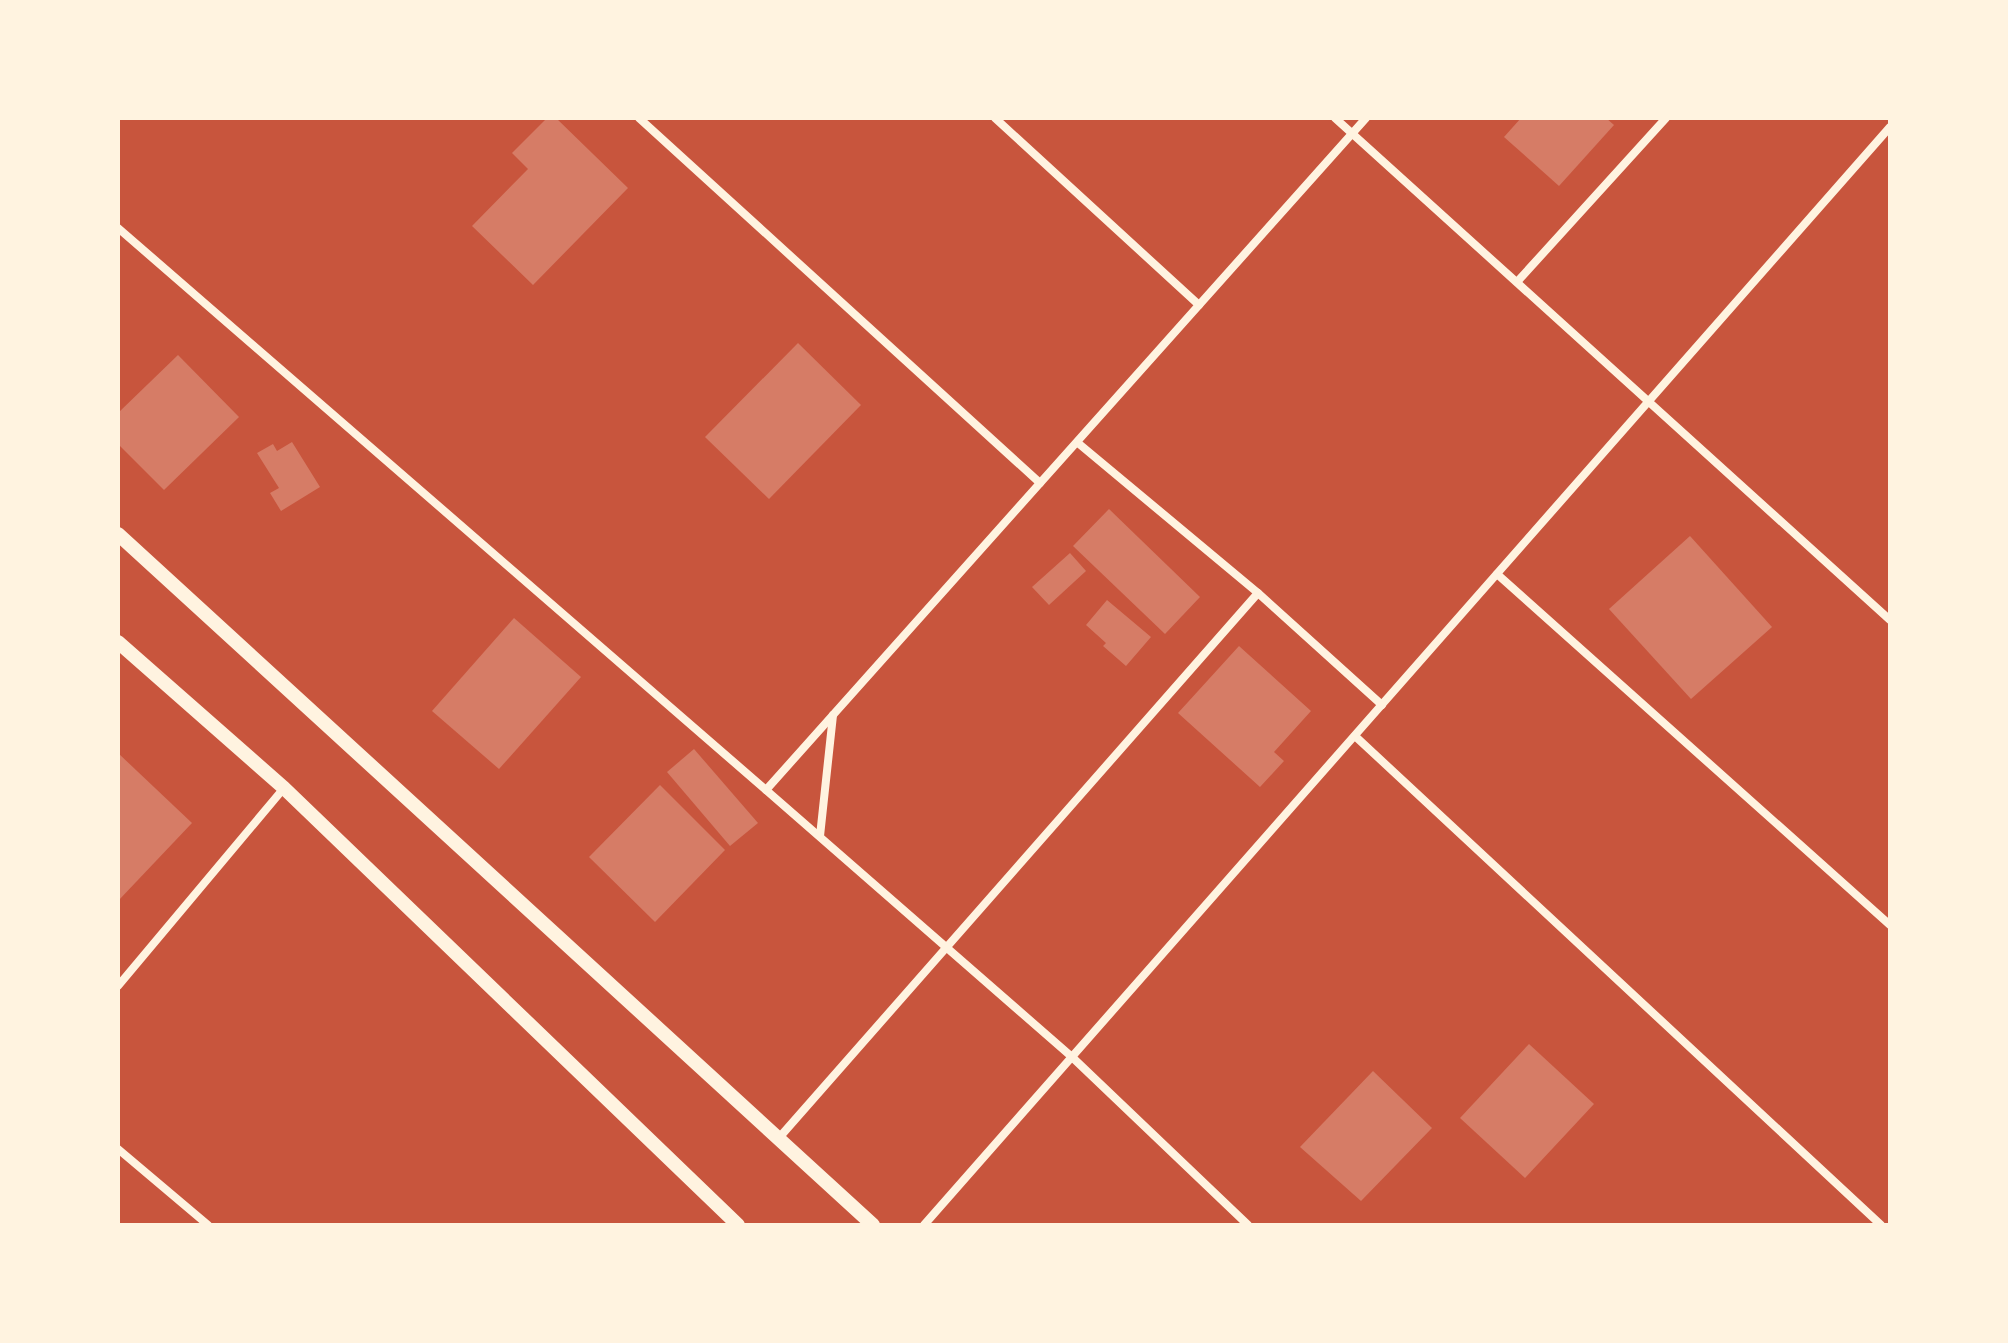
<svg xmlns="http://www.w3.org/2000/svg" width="2008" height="1343" font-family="'Source Sans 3',sans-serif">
<rect width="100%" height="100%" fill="#c8553d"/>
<!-- building -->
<g fill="#d67c66">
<polygon points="547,118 556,118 628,188 533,285 472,226 528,169 512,153"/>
<polygon points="1521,118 1606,118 1614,125 1559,186 1504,137"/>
<polygon points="798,343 861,405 769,499 705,437"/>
<polygon points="178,355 239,417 164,490 118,444 118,413"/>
<polygon points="292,442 320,487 281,511 270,493 279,488 257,453 273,444 277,451"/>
<polygon points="1109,509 1200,597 1165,634 1073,546"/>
<polygon points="1690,536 1772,627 1691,699 1609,609"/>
<polygon points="1070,553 1086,571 1049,605 1032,587"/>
<polygon points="1107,600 1151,637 1126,666 1103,646 1106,643 1086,625"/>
<polygon points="514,618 581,677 499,769 432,711"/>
<polygon points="1239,646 1311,711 1274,752 1284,761 1260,787 1178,713"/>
<polygon points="694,749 758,823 730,846 667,772"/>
<polygon points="118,753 192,823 118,901"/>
<polygon points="660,785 725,850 655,922 589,857"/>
<polygon points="1529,1044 1594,1104 1525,1178 1460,1118"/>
<polygon points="1373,1071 1432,1128 1361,1201 1300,1147"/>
</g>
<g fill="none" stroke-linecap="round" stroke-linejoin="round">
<!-- minor -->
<g stroke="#fff3e0" stroke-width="8">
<polyline points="639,118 1040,483"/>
<polyline points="995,118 1199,305"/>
<polyline points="1335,118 1890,620"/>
<polyline points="118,228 766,790 1366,118"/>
<polyline points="1517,282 1666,118"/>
<polyline points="1078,443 1258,593 1382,705"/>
<polyline points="1497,574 1890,925"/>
<polyline points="1355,736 1881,1225"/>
<polyline points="766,790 1072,1057 1248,1225"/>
<polyline points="820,836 833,715"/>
<polyline points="118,986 284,788"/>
<polyline points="778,1139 1258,593"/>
<polyline points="118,1149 208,1225"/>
<polyline points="924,1225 1890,127"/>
</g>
<!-- tertiary -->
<g stroke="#fff3e0" stroke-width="14">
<polyline points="118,534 873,1225"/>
<polyline points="118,642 284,788 738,1225"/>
</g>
</g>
<!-- border -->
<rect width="2008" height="1343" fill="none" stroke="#fff3e0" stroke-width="240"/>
</svg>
